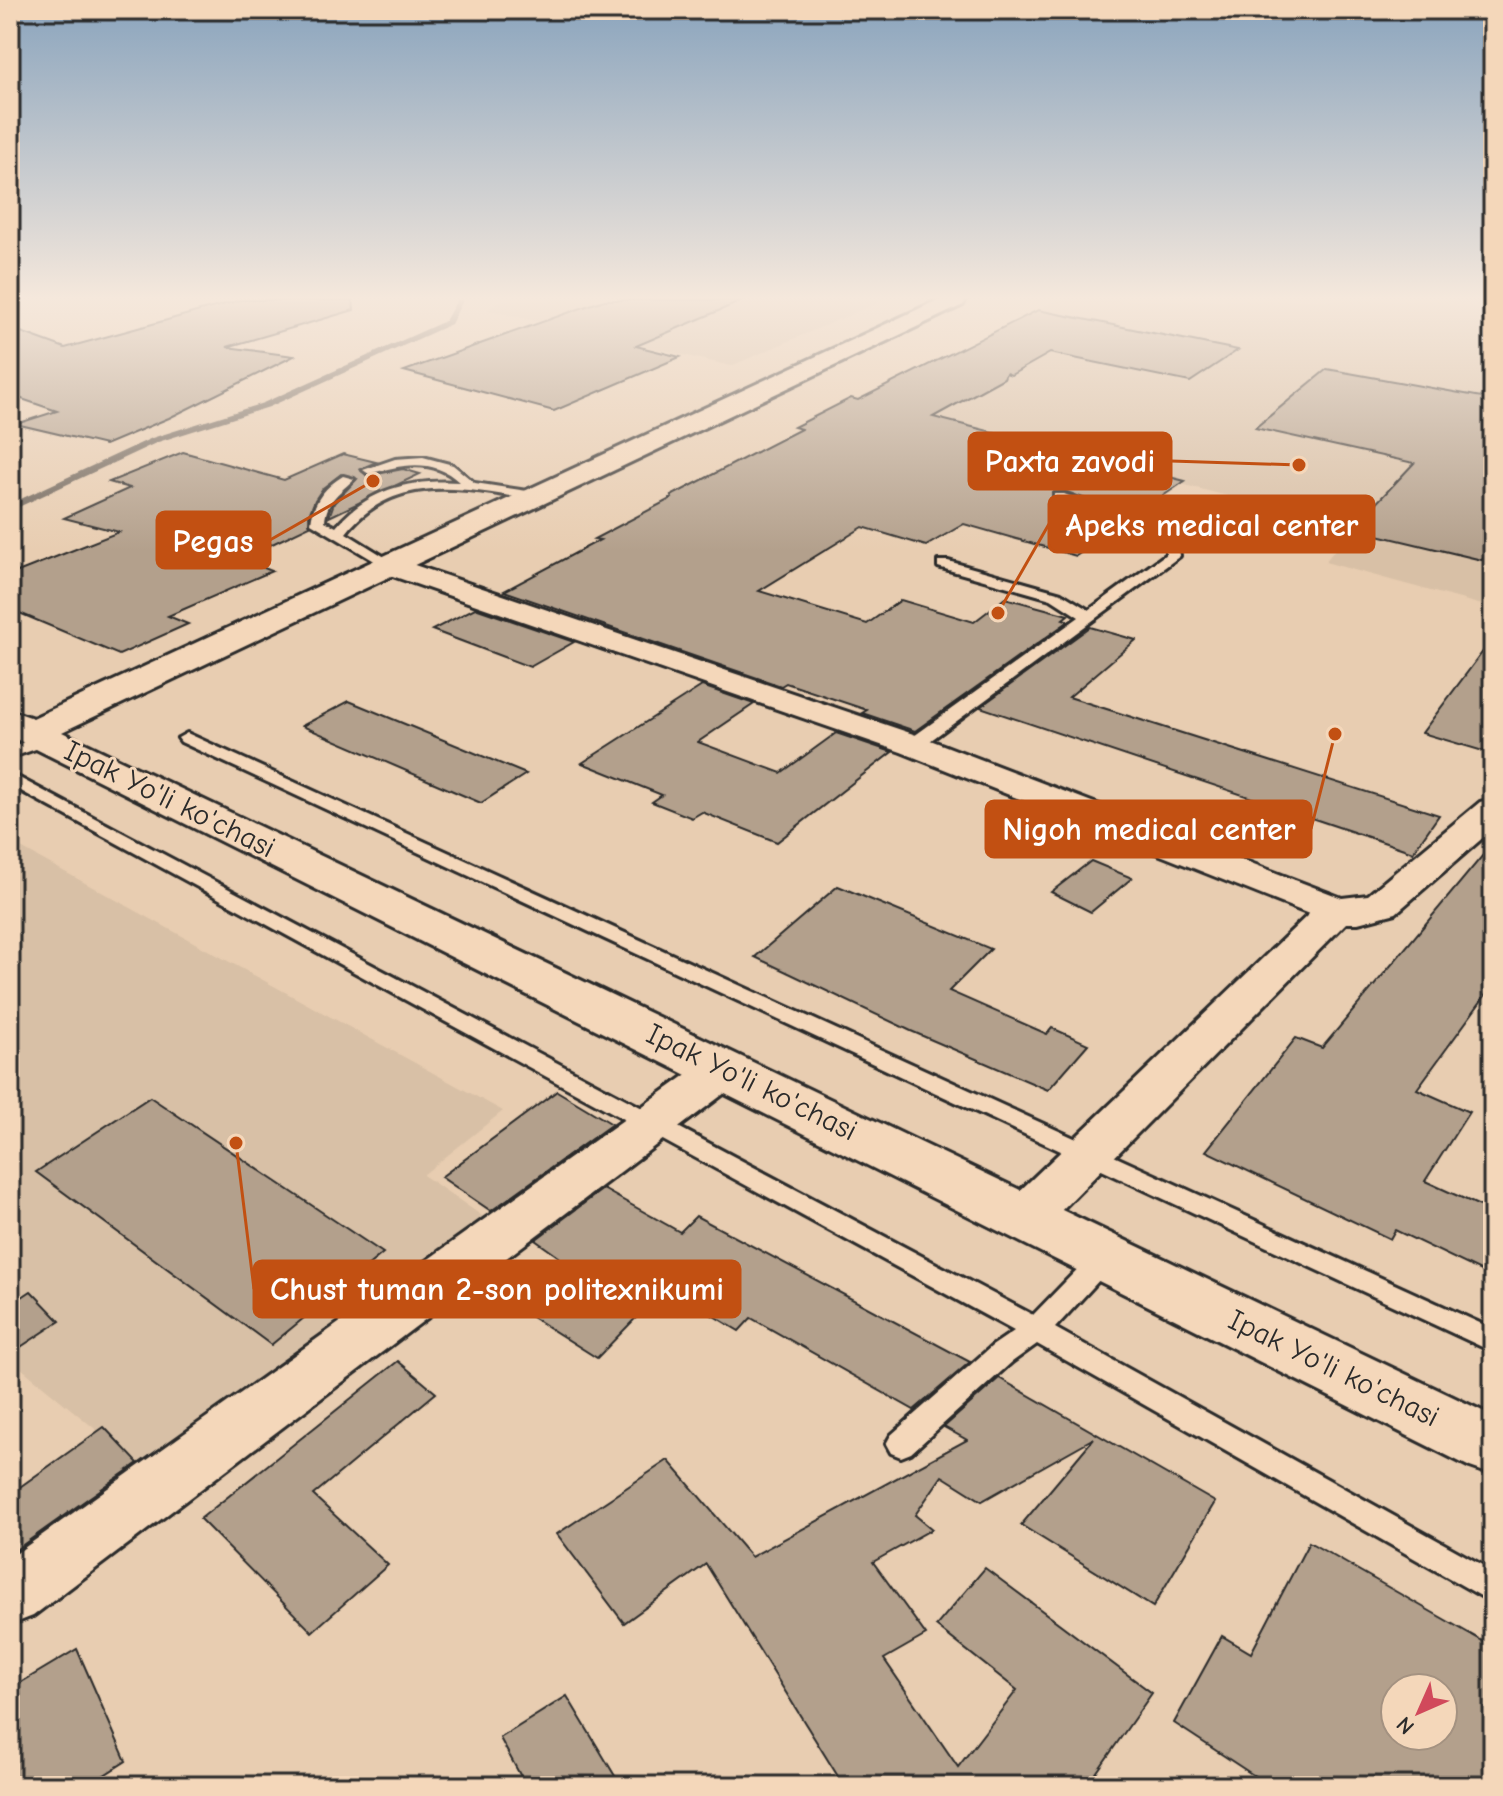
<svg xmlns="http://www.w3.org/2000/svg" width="1503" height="1796" font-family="'Comic Neue',sans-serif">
<rect width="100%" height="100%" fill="#e8cdb1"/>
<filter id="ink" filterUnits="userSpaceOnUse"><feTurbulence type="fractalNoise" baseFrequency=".0125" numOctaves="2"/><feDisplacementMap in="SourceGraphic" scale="16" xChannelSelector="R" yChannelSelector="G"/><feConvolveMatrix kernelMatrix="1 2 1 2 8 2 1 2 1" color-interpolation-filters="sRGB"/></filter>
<g filter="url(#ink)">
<!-- built -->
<g fill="#d8c0a6">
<polygon points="501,300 884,300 731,366 488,310"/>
<polygon points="1057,300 1493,300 1493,608 1325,562 1352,528 858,401"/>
<polygon points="10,842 503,1111 423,1175 491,1222 139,1465 10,1359"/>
</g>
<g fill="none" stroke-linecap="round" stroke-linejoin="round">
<!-- stream -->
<polygon fill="#6f665c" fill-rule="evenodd" points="457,300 463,300 451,324 269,407 158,442 10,511 10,504 152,438 263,403 445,321"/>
</g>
<!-- building -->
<g fill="#b3a08c" stroke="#2b2b2b" stroke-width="2" fill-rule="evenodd">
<polygon points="240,300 353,300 354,310 227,347 294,356 169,418 105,445 16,424 57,411 10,395 10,328 65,348"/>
<polygon points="604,300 744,300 636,346 680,357 554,411 404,371"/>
<polygon points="1038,310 1238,350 1190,382 1050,353 1011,375 1006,373 1004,378 933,417 1185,481 1132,517 1065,491 1052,492 1053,503 1117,528 1076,556 964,524 926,546 863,527 759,591 867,624 901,600 974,622 1005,598 1068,615 1063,619 1069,621 915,731 862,713 867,710 786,683 781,686 504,591 600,540 594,539 672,498 671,496 801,429 794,427 851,398 858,400"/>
<polygon points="1327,369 1493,399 1493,545 1482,560 1352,529 1414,463 1255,428"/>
<polygon points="183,452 284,480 343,454 376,462 360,469 367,476 403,469 420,474 329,517 334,503 357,479 341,474 323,488 315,500 309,515 310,526 247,556 258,560 251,563 272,571 168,616 188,624 119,655 10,609 10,575 119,532 64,518 130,488 109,482"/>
<polygon points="475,608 574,642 530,667 432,630"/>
<polygon points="1090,627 1136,640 1069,697 1439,815 1413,852 980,707"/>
<polygon points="1493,638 1493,754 1422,733"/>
<polygon points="702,686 754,704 698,742 781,773 836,733 892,752 777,842 702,812 692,818 652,802 662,795 582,763"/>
<polygon points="349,701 526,774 481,803 302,726"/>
<polygon points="1493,843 1493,985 1417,1089 1469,1112 1425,1181 1493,1212 1493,1277 1395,1230 1390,1239 1206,1151 1296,1038 1322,1048"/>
<polygon points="1091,861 1132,878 1091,912 1051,892"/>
<polygon points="838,886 991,949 949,991 1047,1034 1052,1028 1088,1044 1048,1090 911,1031 755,957"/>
<polygon points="557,1091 612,1124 491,1211 441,1177"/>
<polygon points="150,1097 383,1253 271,1345 36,1172"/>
<polygon points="603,1189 680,1232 696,1216 970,1362 914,1410 751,1318 739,1331 690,1302 678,1314 654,1299 597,1358 510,1303 559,1257 535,1240"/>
<polygon points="31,1291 60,1321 10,1354 10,1305"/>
<polygon points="398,1361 436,1393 313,1495 388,1565 312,1632 200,1519"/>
<polygon points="999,1378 1215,1502 1153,1607 1021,1525 1094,1438 982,1501 942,1476 915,1515 932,1529 873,1562 926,1635 884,1659 958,1767 1017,1690 936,1626 985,1568 1152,1693 1087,1786 844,1786 706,1564 624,1623 557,1534 668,1460 751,1557 967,1440 944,1427"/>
<polygon points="104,1427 138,1463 10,1554 10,1494"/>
<path d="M 1309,1542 L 1493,1647 L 1493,1786 L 1270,1786 L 1174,1723 L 1222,1636 L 1251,1653 ZM 1395,1688 L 1443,1688 L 1443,1736 L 1395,1736 Z"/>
<polygon points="77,1649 126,1761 87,1786 10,1786 10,1689"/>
<polygon points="567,1696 621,1786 526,1786 500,1738"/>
</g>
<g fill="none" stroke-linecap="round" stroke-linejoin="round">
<defs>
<g id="service">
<path d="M 423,457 L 453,465 L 475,483 L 534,492 L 541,496 L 534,500 C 466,489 395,471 346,533 L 393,562 L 393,568 L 388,569 L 311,523 C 313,501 325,487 343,476 L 354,479 C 340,493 327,499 325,521 L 336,527 C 368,489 410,479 459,482 C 433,457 400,465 369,474 L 363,470 L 395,459 Z"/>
<polygon points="1054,494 1064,494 1178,538 1180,556 919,749 907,749 904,745 907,741 1079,617 1051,599 938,567 938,561 948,561 1061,593 1089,610 1166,554 1166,543 1054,500"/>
<polygon points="187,733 1493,1329 1493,1352 181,742 178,738"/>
<polygon points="47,734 53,735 56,739 53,743 10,758 10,747"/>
<polygon points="10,773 1033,1315 1097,1249 1106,1246 1115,1249 1119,1256 1115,1263 1055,1328 1493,1571 1493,1603 1037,1344 1012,1362 911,1453 901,1457 891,1453 886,1444 891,1435 992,1346 1014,1331 10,785"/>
</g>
<g id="minor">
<polygon points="388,556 925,738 1342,898 1368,895 1480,802 1493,799 1493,829 1396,913 1358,923 1346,923 1043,1229 1025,1235 1007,1229 1000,1216 1007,1203 1309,914 901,752 378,571 374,565 378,559"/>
<polygon points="726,1054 742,1058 749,1069 742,1080 33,1616 10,1625 10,1558 710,1058"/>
</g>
<polygon id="secondary" points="938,300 966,300 963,305 62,732 1493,1416 1493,1475 1470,1467 10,736 10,710 33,718"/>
</defs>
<!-- service casing -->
<use href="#service" stroke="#2b2b2b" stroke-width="6"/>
<!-- minor casing -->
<use href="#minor" stroke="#2b2b2b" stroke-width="6"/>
<!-- secondary casing -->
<use href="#secondary" stroke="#2b2b2b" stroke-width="6"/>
<!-- service -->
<use href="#service" fill="#f4d7ba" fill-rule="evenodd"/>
<!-- minor -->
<use href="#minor" fill="#f4d7ba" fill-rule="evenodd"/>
<!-- secondary -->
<use href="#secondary" fill="#f4d7ba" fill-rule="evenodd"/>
</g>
</g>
<!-- sky -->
<linearGradient id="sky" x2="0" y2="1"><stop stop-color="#8aa4bd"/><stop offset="0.54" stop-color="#f5e8dc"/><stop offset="1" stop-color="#f5e8dc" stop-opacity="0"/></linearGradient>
<rect width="1503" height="551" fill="url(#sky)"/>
<g text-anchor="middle" stroke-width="6" stroke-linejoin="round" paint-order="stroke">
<!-- street labels -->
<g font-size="30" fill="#2b2b2b" stroke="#f4d7ba">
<text transform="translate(170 799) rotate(26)" y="10">Ipak Yo'li ko'chasi</text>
<text transform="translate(752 1082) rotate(26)" y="10">Ipak Yo'li ko'chasi</text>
<text transform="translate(1334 1368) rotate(26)" y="10">Ipak Yo'li ko'chasi</text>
</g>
</g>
<!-- callouts -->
<path fill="none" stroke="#c25012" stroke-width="3" d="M1299 465L1171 461M998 613L1049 524M373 481L270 540M1335 734L1311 829M236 1143L254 1289"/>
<g fill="#c25012" stroke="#f4d7ba" stroke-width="3">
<circle cx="1299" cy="465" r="8"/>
<circle cx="998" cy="613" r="8"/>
<circle cx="373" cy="481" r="8"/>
<circle cx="1335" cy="734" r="8"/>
<circle cx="236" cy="1143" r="8"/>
</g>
<g fill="#c25012" stroke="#c25012" stroke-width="3">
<rect x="969" y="433" width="202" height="56" rx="8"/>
<rect x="1049" y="496" width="325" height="56" rx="8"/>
<rect x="157" y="512" width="113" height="56" rx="8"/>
<rect x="986" y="801" width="325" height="56" rx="8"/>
<rect x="254" y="1261" width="486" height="56" rx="8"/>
</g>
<g font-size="32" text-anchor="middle" font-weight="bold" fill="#fff">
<text x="1070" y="472">Paxta zavodi</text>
<text x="1212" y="536">Apeks medical center</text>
<text x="213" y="552">Pegas</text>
<text x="1149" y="840">Nigoh medical center</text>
<text x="497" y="1300">Chust tuman 2-son politexnikumi</text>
</g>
<!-- margin -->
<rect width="1503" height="1796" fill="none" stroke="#f4d7ba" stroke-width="40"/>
<rect x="20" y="20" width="1463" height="1756" fill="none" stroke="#2b2b2b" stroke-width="3" filter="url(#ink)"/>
<!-- north arrow -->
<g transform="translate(1419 1712) rotate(225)"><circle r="38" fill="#f4d7ba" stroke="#a49281" stroke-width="2"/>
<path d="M0-6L14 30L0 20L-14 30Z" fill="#d1495b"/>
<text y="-12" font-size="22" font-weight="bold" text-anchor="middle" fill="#2b2b2b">N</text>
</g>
</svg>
